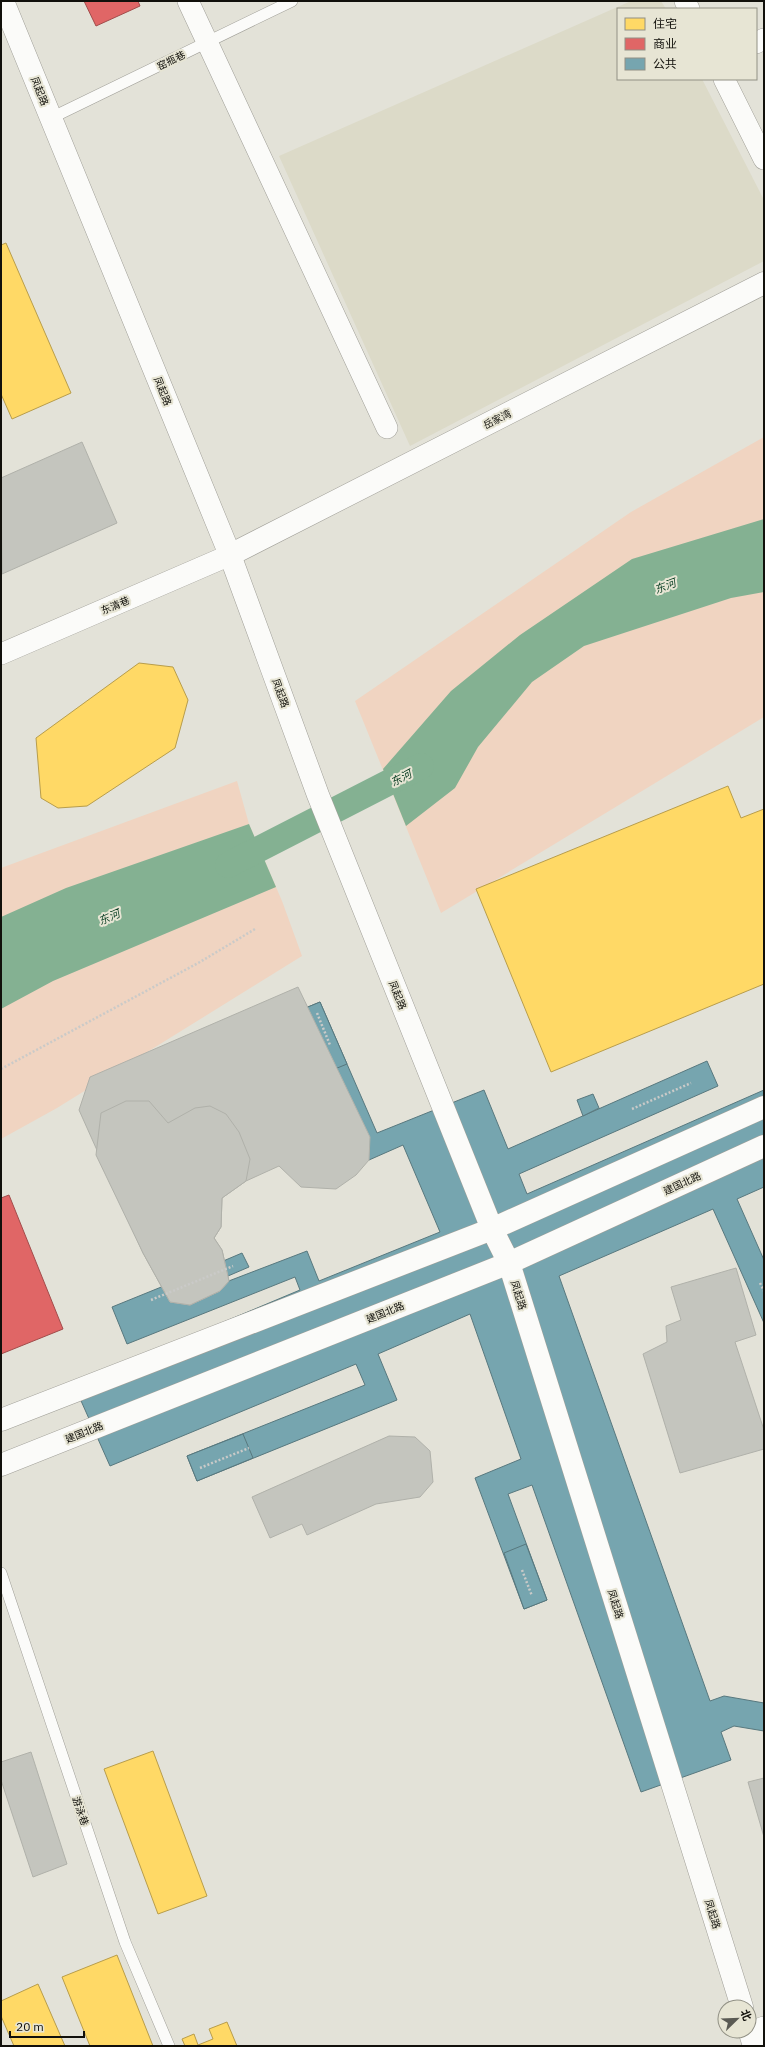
<svg xmlns="http://www.w3.org/2000/svg" width="765" height="2047" font-family="'IBM Plex Sans','Noto Sans SC',sans-serif">
<rect width="100%" height="100%" fill="#e3e2d8"/>
<!-- built -->
<polygon fill="#dcdac8" points="631,1 661,1 666,9 618,9 618,79 702,79 764,200 764,261 410,446 279,156"/>
<!-- green -->
<g fill="#f0d4c1">
<polygon points="764,437 764,717 441,913 355,701 631,512"/>
<polygon points="237,781 249,824 282,901 302,956 57,1108 1,1139 1,868"/>
</g>
<!-- water -->
<g fill="#84b192">
<polygon points="764,519 764,592 731,598 584,646 532,682 478,747 455,788 406,826 383,769 451,691 520,635 632,559"/>
<polygon points="249,824 276,887 53,981 1,1009 1,917 66,888"/>
</g>
<!-- homes -->
<g fill="#ffd966" stroke="#b89d4b">
<polygon points="6,243 71,393 12,419 1,394 1,245"/>
<polygon points="139,663 173,667 188,700 175,748 87,806 58,808 41,798 36,738"/>
<polygon points="728,786 741,818 764,809 764,984 551,1072 476,889"/>
<polygon points="153,1751 207,1896 158,1914 104,1769"/>
<polygon points="117,1955 153,2046 90,2046 62,1977"/>
<polygon points="38,1984 65,2046 14,2046 1,2016 1,2001"/>
<polygon points="227,2022 237,2046 185,2046 182,2039 194,2034 198,2045 213,2039 209,2029"/>
</g>
<!-- shops -->
<g fill="#e06666" stroke="#a24c4b">
<polygon points="84,1 138,1 140,6 96,26"/>
<polygon points="9,1195 63,1329 1,1354 1,1198"/>
</g>
<!-- public -->
<g fill="#76a5af" stroke="#58787e">
<polygon points="320,1002 377,1133 484,1090 508,1149 707,1061 718,1086 519,1174 527,1194 764,1090 764,1187 737,1199 764,1260 764,1323 713,1209 559,1276 710,1701 724,1696 764,1703 764,1731 734,1726 721,1732 731,1760 641,1792 532,1485 508,1494 547,1600 524,1609 475,1478 521,1459 470,1314 378,1354 397,1400 197,1481 187,1456 365,1385 356,1364 110,1466 74,1385 300,1290 295,1277 127,1344 112,1307 181,1279 187,1297 307,1251 319,1281 440,1232 403,1145 369,1160 303,1009"/>
<polygon points="320,1002 347,1064 330,1071 303,1009"/>
<polygon points="593,1094 599,1108 583,1116 577,1100"/>
<polygon points="242,1253 249,1267 186,1294 181,1279"/>
<polygon points="243,1434 253,1458 197,1481 187,1456"/>
<polygon points="526,1544 547,1600 524,1609 504,1553"/>
</g>
<g fill="none" stroke-linecap="round" stroke-linejoin="round">
<!-- canal -->
<polyline stroke="#84b192" stroke-width="26" points="228,865 421,766"/>
</g>
<!-- building -->
<g fill="#c4c5be" stroke="#b0b1aa">
<polygon points="82,442 117,523 2,574 1,478"/>
<polygon points="298,987 370,1137 369,1160 356,1175 336,1189 301,1187 279,1166 246,1181 222,1198 221,1227 214,1238 222,1250 229,1281 220,1291 190,1305 170,1302 143,1253 79,1110 90,1077"/>
<polygon points="126,1101 149,1101 168,1123 195,1108 210,1106 226,1114 239,1132 250,1159 246,1181 222,1198 221,1227 214,1238 222,1250 229,1281 220,1291 190,1305 170,1302 143,1253 96,1155 101,1113"/>
<polygon points="736,1268 756,1335 735,1342 764,1430 764,1449 680,1473 643,1354 667,1342 666,1326 681,1320 671,1287"/>
<polygon points="389,1436 415,1437 430,1451 433,1482 420,1497 376,1504 307,1535 302,1524 270,1538 252,1497"/>
<polygon points="31,1752 67,1864 33,1877 1,1780 1,1762"/>
<polygon points="764,1778 764,1837 748,1782"/>
</g>
<g fill="none" stroke-linecap="round" stroke-linejoin="round">
<defs>
<g id="lane">
<polyline points="51,118 292,1"/>
<polyline points="1,1573 125,1942 169,2046"/>
</g>
<g id="street">
<polyline points="188,1 387,428"/>
<polyline points="685,1 689,9"/>
<polyline points="756,43 764,39"/>
<polyline points="724,79 764,159"/>
<polyline points="1,654 230,555"/>
<polyline points="750,2032 764,2027"/>
</g>
<g id="secondary">
<polyline points="3,1 230,555 318,795 492,1229 509,1263 742,2007"/>
<polyline points="230,555 764,283"/>
<polyline points="1,1420 492,1229 764,1107"/>
<polyline points="1,1465 509,1263 764,1146"/>
<polyline points="749,2030 754,2046"/>
</g>
</defs>
<!-- lane casing -->
<use href="#lane" stroke="#a09f98" stroke-width="12"/>
<!-- street casing -->
<use href="#street" stroke="#a09f98" stroke-width="22"/>
<!-- secondary casing -->
<use href="#secondary" stroke="#a09f98" stroke-width="23"/>
<!-- path -->
<g stroke="#cacac8" stroke-width="2.5" stroke-dasharray="2 2" stroke-linecap="butt">
<polyline points="317,1013 330,1045"/>
<polyline points="1,1069 200,962 255,929"/>
<polyline points="632,1109 691,1083"/>
<polyline points="760,1283 764,1291"/>
<polyline points="151,1300 233,1266"/>
<polyline points="200,1468 249,1448"/>
<polyline points="522,1570 532,1596"/>
</g>
<!-- lane -->
<use href="#lane" stroke="#fbfbf9" stroke-width="11"/>
<!-- street -->
<use href="#street" stroke="#fbfbf9" stroke-width="21"/>
<!-- secondary -->
<use href="#secondary" stroke="#fbfbf9" stroke-width="22"/>
</g>
<g text-anchor="middle" stroke-width="4" stroke-linejoin="round" paint-order="stroke">
<!-- street labels -->
<g font-size="10" fill="#11100b" stroke="#e7e5d4">
<text transform="translate(171 60) rotate(-26)" y="4">窑瓶巷</text>
<text transform="translate(40 91) rotate(68)" y="4">凤起路</text>
<text transform="translate(163 391) rotate(68)" y="4">凤起路</text>
<text transform="translate(497 419) rotate(-27)" y="4">岳家湾</text>
<text transform="translate(115 605) rotate(-23)" y="4">东清巷</text>
<text transform="translate(281 693) rotate(70)" y="4">凤起路</text>
<text transform="translate(398 995) rotate(68)" y="4">凤起路</text>
<text transform="translate(682 1183) rotate(-25)" y="4">建国北路</text>
<text transform="translate(519 1295) rotate(73)" y="4">凤起路</text>
<text transform="translate(385 1312) rotate(-22)" y="4">建国北路</text>
<text transform="translate(84 1432) rotate(-22)" y="4">建国北路</text>
<text transform="translate(616 1604) rotate(73)" y="4">凤起路</text>
<text transform="translate(81 1811) rotate(71)" y="4">游泳巷</text>
<text transform="translate(713 1914) rotate(73)" y="4">凤起路</text>
</g>
<!-- water labels -->
<g font-size="11" font-style="italic" fill="#0d4126" stroke="#e7e5d4">
<text transform="translate(665 586) rotate(-21)" y="4">东河</text>
<text transform="translate(401 778) rotate(-27)" y="4">东河</text>
<text transform="translate(109 917) rotate(-24)" y="4">东河</text>
</g>
</g>
<!-- border -->
<rect width="765" height="2047" fill="none" stroke="#11100b" stroke-width="4"/>
<!-- legend -->
<rect x="617" y="8" width="140" height="72" fill="#e7e5d4" stroke="#919084"/>
<rect x="625" y="18" width="20" height="12" fill="#ffd966" stroke="#919084"/>
<text x="653" y="28" font-size="12" fill="#11100b">住宅</text>
<rect x="625" y="38" width="20" height="12" fill="#e06666" stroke="#919084"/>
<text x="653" y="48" font-size="12" fill="#11100b">商业</text>
<rect x="625" y="58" width="20" height="12" fill="#76a5af" stroke="#919084"/>
<text x="653" y="68" font-size="12" fill="#11100b">公共</text>
<!-- north arrow -->
<g transform="translate(737 2019) rotate(67)"><circle r="19" fill="#e7e5d4" stroke="#919084"/>
<path d="M0-3L7 15L0 10L-7 15Z" fill="#5a5a53"/>
<text y="-6" font-size="11" font-weight="bold" text-anchor="middle" fill="#11100b">北</text>
</g>
<!-- scale -->
<path d="M10 2031v6h74v-6" fill="none" stroke="#11100b" stroke-width="2"/>
<text x="16" y="2031" font-size="12" fill="#11100b" stroke="#e7e5d4" stroke-width="3" paint-order="stroke">20 m</text>
</svg>
